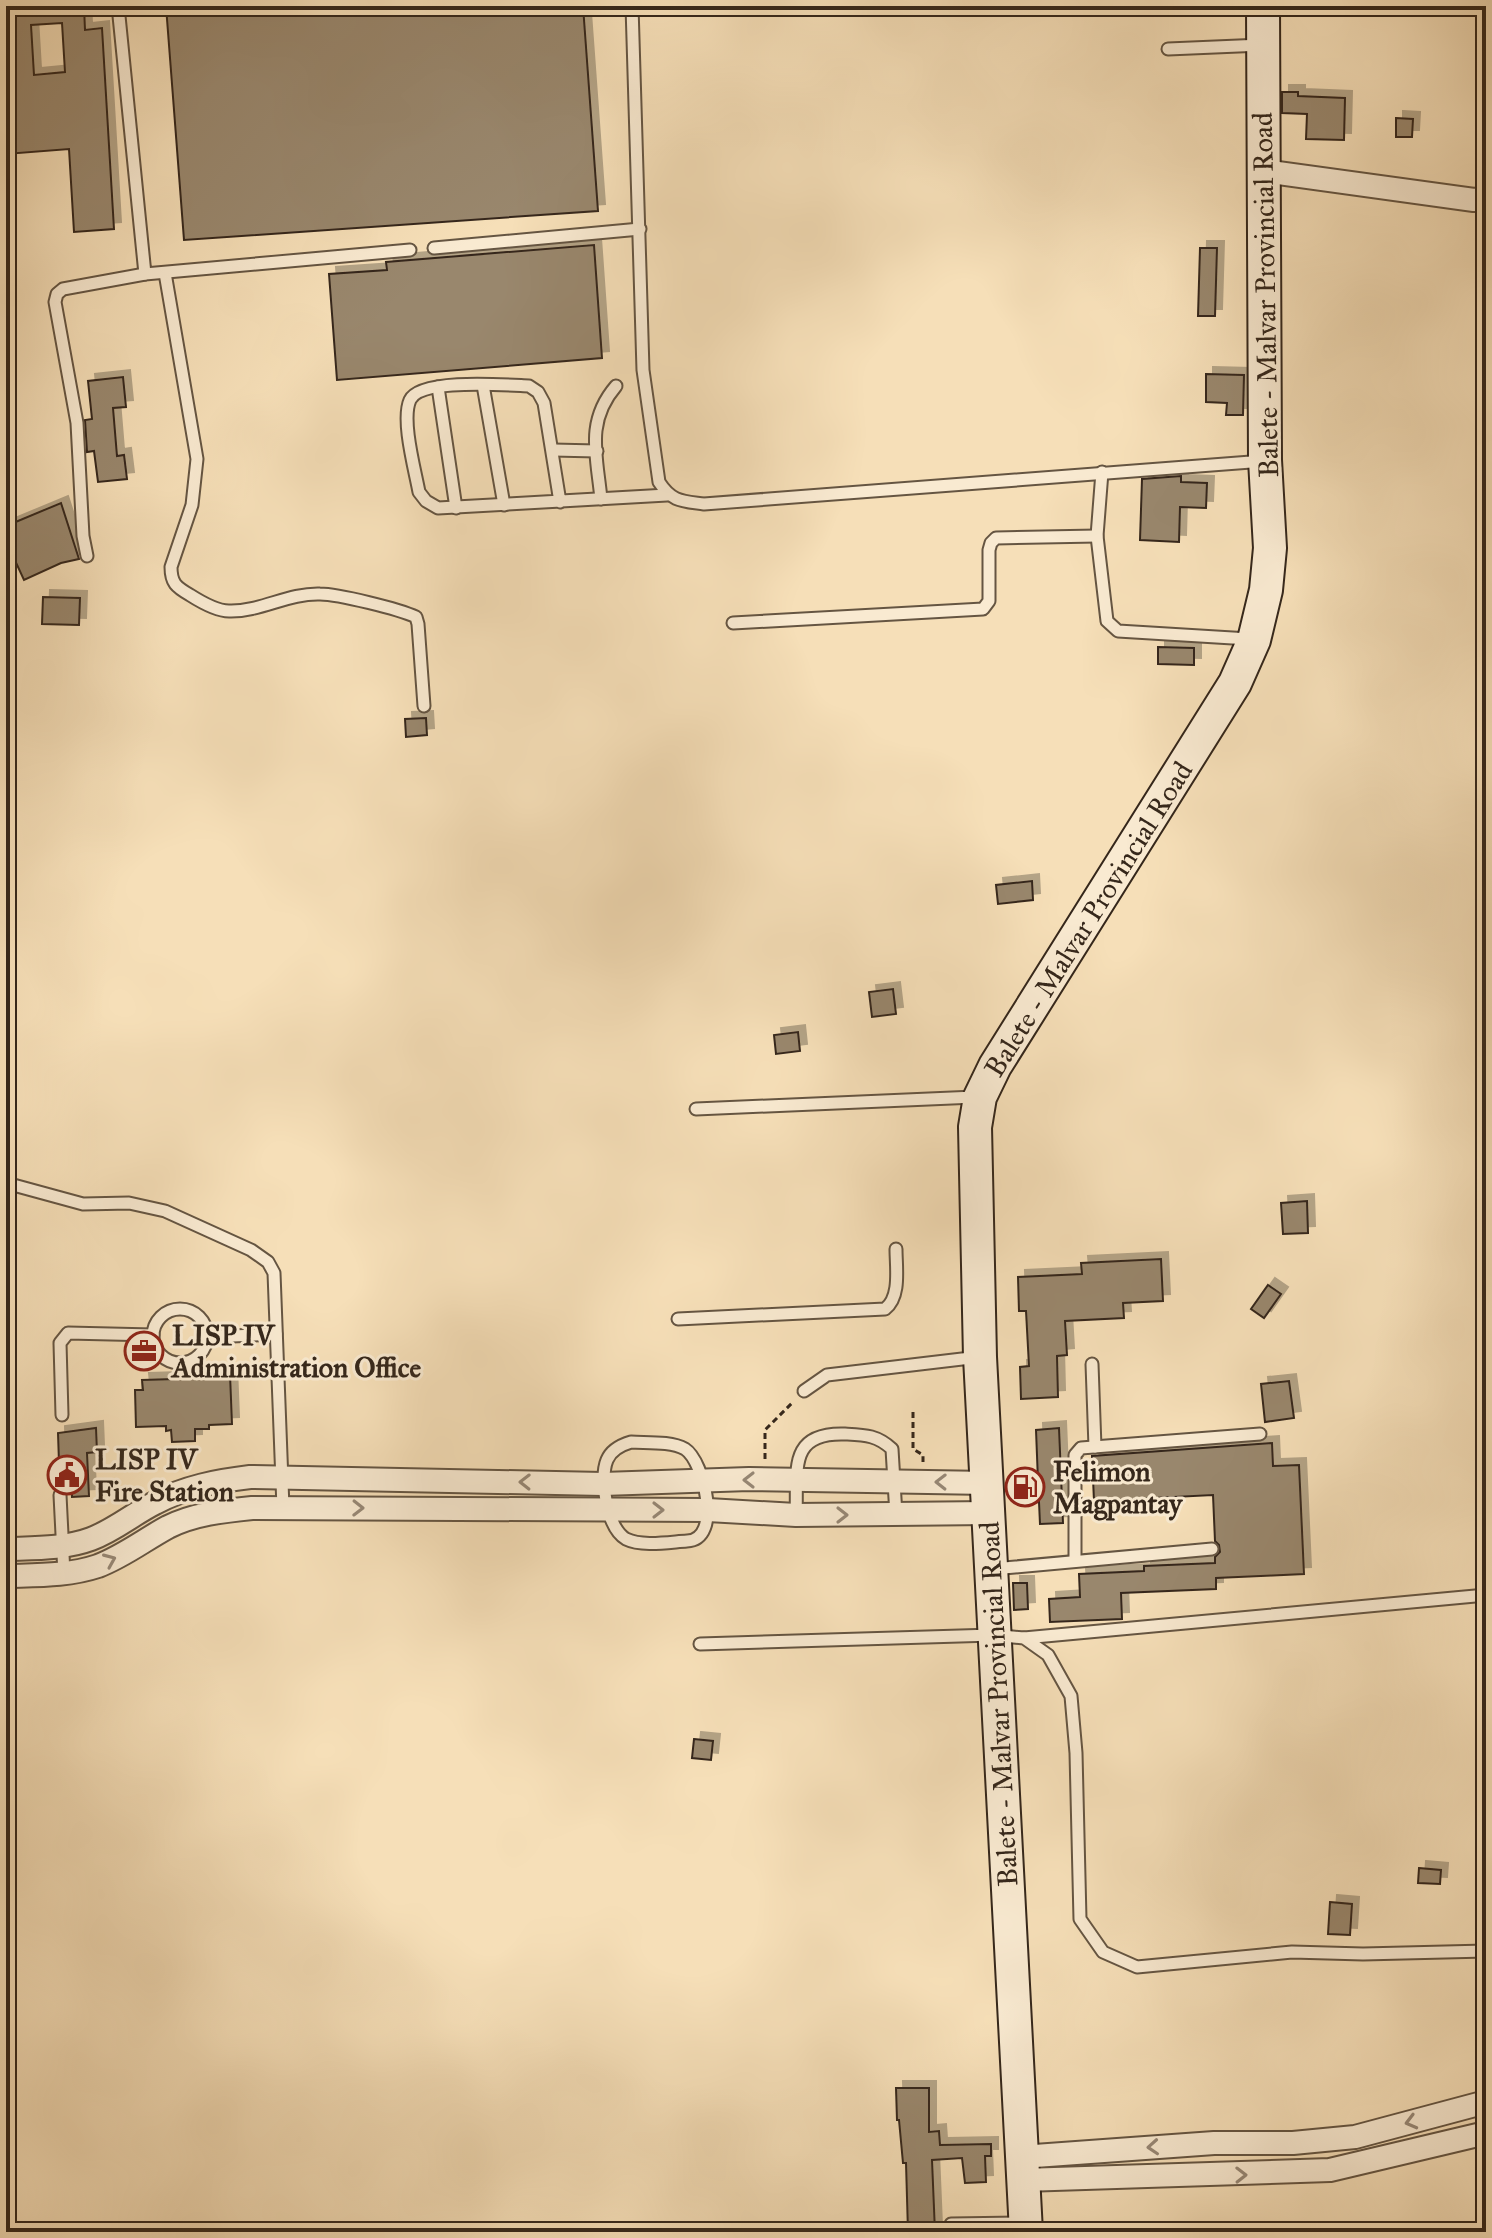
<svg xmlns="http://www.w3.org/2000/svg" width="1492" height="2238" font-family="'IM FELL Great Primer',serif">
<defs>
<filter id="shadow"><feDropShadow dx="7" dy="-7" stdDeviation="0" flood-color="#0004"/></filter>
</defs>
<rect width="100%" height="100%" fill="#f6dfb8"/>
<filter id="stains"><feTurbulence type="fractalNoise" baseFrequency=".0025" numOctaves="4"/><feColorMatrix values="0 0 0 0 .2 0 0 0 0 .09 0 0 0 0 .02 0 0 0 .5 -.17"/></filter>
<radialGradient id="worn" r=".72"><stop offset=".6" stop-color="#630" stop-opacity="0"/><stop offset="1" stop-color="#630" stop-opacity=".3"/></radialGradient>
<!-- building -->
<g fill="#99876d" stroke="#35271b" stroke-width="2" fill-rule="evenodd" filter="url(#shadow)">
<path d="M 6,6 L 84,6 L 85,30 L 102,28 L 114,229 L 74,232 L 69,149 L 6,154 ZM 62,23 L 65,72 L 34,75 L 31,25 Z"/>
<polygon points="166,6 583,6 598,211 184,240"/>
<polygon points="1282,92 1298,92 1298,96 1345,98 1344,140 1306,139 1307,114 1282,113"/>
<polygon points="1396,118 1413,119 1412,137 1396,137"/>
<polygon points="594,245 602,358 337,380 329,274 387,270 386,262"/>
<polygon points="1200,248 1217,248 1215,316 1198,316"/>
<polygon points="1206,374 1244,375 1243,415 1226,415 1227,403 1206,402"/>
<polygon points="123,377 126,407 113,408 117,456 124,455 127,479 98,482 94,451 87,452 85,420 92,419 88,381"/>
<polygon points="1181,476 1181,482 1207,483 1206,508 1180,507 1179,542 1140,540 1142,479"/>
<polygon points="61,503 79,559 61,563 24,580 6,541 6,526"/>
<polygon points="43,597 80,598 79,625 42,624"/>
<polygon points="1158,647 1194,648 1194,665 1158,664"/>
<polygon points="426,718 427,735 406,737 405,719"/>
<polygon points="1032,881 1033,900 998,904 996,885"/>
<polygon points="893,989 896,1014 872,1017 869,992"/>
<polygon points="798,1032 800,1051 776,1054 774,1035"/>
<polygon points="1307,1201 1308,1233 1283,1234 1281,1203"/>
<polygon points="1161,1259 1163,1301 1123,1303 1124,1318 1065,1321 1067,1355 1057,1356 1058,1397 1021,1399 1020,1367 1029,1366 1026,1311 1019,1311 1018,1277 1082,1274 1081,1263"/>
<polygon points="1268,1285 1281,1294 1264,1318 1251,1309"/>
<polygon points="230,1374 232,1424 209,1425 209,1429 195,1429 195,1441 172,1442 171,1430 166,1431 166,1426 136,1427 135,1390 143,1390 142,1380 208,1378 208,1375"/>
<polygon points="1289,1381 1294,1418 1265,1422 1261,1384"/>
<polygon points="96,1428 97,1452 87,1453 89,1496 72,1497 71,1463 59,1463 58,1433"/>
<polygon points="1059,1428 1063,1523 1040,1524 1039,1502 1016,1503 1015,1482 1038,1481 1036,1430"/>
<polygon points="1272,1443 1273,1466 1299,1465 1304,1574 1216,1578 1216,1589 1121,1593 1122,1619 1050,1622 1049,1599 1080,1597 1079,1574 1144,1571 1144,1566 1215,1563 1215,1557 1220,1552 1219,1545 1215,1541 1213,1495 1094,1501 1092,1456"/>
<polygon points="1013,1583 1027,1583 1028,1609 1014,1610"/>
<polygon points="694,1739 713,1741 711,1760 692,1758"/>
<polygon points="1419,1868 1441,1870 1440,1884 1418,1883"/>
<polygon points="1330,1902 1352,1904 1350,1935 1328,1934"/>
<polygon points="896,2088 929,2088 929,2132 939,2131 940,2145 991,2144 991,2156 985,2156 986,2182 965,2183 962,2158 932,2160 935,2232 908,2232 906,2163 903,2163 899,2120 897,2120"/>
</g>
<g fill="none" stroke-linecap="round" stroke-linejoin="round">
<defs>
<g id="service">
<polyline points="118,6 145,274 410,250"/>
<path d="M 632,6 L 643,370 L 659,482 C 672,502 682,501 704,504 L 1264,461"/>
<polyline points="1168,49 1262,45"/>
<polyline points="434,248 640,229"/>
<path d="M 165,273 L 197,459 L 192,505 L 171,567 C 171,583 176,587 190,595 C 201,602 216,611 229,611 C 260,612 288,593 320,594 C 338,594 399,609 416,617 L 418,624 L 424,706"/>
<polyline points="483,385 504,505"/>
<polyline points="438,387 456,508"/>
<polyline points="553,450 597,451"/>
<polyline points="1102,472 1097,536 1107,621 1118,631 1249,639"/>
<path d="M 601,499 C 597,456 585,422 616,386"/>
<path d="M 560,502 L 544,403 L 538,392 L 529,386 C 506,385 420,378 410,400 C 401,420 415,470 419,492 L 426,501 L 438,508 L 667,495"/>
<polyline points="87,556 83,536 77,423 55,302 57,294 63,289 145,274"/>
<polyline points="733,623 983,609 989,601 989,550 991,543 996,538 1097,536"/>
<polyline points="696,1109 975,1097"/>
<polyline points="6,1183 83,1204 129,1203 165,1211 251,1250 268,1262 274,1273 283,1508"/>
<circle cx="180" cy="1336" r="27"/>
<path d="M 678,1319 L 885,1309 C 901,1297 896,1268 896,1249"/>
<polyline points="208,1337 276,1334"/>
<polyline points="1092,1364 1095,1447"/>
<polyline points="804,1391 827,1375 979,1357"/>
<polyline points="62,1415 60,1343 68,1333 153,1335"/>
<path d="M 631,1442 C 647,1443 671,1441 685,1449 C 704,1461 723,1540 687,1541 C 670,1542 642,1547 626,1539 C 607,1528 599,1479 607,1460 C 611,1450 621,1445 631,1442 Z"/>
<polyline points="60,1495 64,1574"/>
<path d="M 796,1515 C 798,1471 787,1432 845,1434 C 865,1435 877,1435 892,1449 L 896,1515"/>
<polyline points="1075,1561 1075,1455 1081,1448 1260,1434"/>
<polyline points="993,1569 1212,1549"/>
<polyline points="1024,1638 1486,1595"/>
<polyline points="700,1644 993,1635 1024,1638 1048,1655 1071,1696 1076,1753 1080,1919 1103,1952 1137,1967 1292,1952 1363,1954 1486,1951"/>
<polyline points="951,2224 1024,2223"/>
</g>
<g id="minor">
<polyline points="1263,171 1474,200 1486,199"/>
<path d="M 6,1549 C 35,1548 64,1549 91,1539 C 115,1530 133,1514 155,1503 C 185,1487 217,1481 250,1477 L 603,1484 L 749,1479 L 988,1483"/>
<path d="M 6,1576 C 37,1575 68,1576 98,1566 C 124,1556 144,1540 168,1527 C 194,1514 223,1511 252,1508 L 708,1510 L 796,1515 L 989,1513"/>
<polyline points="1021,2157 1214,2143 1293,2143 1355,2137 1486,2102"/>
<polyline points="1023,2180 1330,2170 1486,2133"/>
</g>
<polyline id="secondary" points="1026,2232 980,1357 975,1127 980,1097 995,1066 1235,683 1254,640 1266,590 1270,548 1265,460 1263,6"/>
</defs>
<!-- service casing -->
<use href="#service" stroke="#655542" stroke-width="15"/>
<!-- minor casing -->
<use href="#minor" stroke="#655542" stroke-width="26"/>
<!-- secondary casing -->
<use href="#secondary" stroke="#35271b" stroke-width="36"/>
<!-- path -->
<g stroke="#35271b" stroke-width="3" stroke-dasharray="6 4" stroke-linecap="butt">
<polyline points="913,1412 913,1449 923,1455 923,1462"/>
<polyline points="765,1459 765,1430 793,1402"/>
</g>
<!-- service -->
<use href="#service" stroke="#f9ead1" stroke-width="11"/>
<!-- minor -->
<use href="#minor" stroke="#f9ead1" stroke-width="22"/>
<!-- secondary -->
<use href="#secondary" stroke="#f9ead1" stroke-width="32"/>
</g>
<!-- one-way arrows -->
<defs><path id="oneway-chevron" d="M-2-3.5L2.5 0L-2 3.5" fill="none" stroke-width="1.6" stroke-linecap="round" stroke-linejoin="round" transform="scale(2)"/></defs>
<g stroke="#978876">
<use href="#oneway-chevron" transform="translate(749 1480) rotate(-180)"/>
<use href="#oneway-chevron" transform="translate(525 1482) rotate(-179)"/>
<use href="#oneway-chevron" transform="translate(941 1482) rotate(-179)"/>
<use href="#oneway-chevron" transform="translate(358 1508) rotate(1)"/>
<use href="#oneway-chevron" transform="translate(658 1510)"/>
<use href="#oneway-chevron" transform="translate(842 1515)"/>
<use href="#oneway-chevron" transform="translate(110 1560) rotate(-23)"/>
<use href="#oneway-chevron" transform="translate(1411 2122) rotate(165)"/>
<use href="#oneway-chevron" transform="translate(1153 2147) rotate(176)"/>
<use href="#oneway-chevron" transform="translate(1241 2175) rotate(-1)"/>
</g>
<!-- icons -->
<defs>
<symbol id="office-ring" viewBox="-11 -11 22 22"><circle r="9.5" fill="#f9ead1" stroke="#8f2418" stroke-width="1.5"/><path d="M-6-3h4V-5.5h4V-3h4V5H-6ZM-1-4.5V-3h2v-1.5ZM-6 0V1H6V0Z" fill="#8f2418"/></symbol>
<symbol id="civic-ring" viewBox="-11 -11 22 22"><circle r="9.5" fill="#f9ead1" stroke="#8f2418" stroke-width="1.5"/><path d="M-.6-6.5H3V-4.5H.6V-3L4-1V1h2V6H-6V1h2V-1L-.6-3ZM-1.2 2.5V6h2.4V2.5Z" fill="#8f2418"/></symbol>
<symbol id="fuel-ring" viewBox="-11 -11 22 22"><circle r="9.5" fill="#f9ead1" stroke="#8f2418" stroke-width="1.5"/><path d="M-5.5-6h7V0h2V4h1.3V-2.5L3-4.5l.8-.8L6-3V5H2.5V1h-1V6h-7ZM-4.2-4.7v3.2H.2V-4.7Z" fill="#8f2418"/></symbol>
</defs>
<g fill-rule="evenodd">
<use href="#office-ring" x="122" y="1329" width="44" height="44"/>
<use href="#civic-ring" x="45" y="1453" width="44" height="44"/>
<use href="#fuel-ring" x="1003" y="1465" width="44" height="44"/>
</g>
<g text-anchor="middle" stroke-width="6" stroke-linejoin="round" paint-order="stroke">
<!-- street labels -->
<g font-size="28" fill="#35271b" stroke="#f9ead1">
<text transform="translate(1265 295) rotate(-91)" y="10">Balete - Malvar Provincial Road</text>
<text transform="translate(1088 919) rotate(-58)" y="10">Balete - Malvar Provincial Road</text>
<text transform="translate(998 1704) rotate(-93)" y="10">Balete - Malvar Provincial Road</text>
</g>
<!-- poi labels -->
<g font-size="28" font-weight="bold" fill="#35271b" stroke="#f9ead1" text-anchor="start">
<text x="172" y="1345">LISP IV<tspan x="172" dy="32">Administration Office</tspan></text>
<text x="95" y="1469">LISP IV<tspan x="95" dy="32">Fire Station</tspan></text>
<text x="1053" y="1481">Felimon<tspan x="1053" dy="32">Magpantay</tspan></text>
</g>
</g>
<!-- margin -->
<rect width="1492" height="2238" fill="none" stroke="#f6dfb8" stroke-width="32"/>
<rect x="8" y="8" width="1476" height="2222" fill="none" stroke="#35271b" stroke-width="4"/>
<rect x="16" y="16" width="1460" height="2206" fill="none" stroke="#35271b" stroke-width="2"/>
<rect width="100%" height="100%" filter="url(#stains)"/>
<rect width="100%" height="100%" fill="url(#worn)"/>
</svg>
